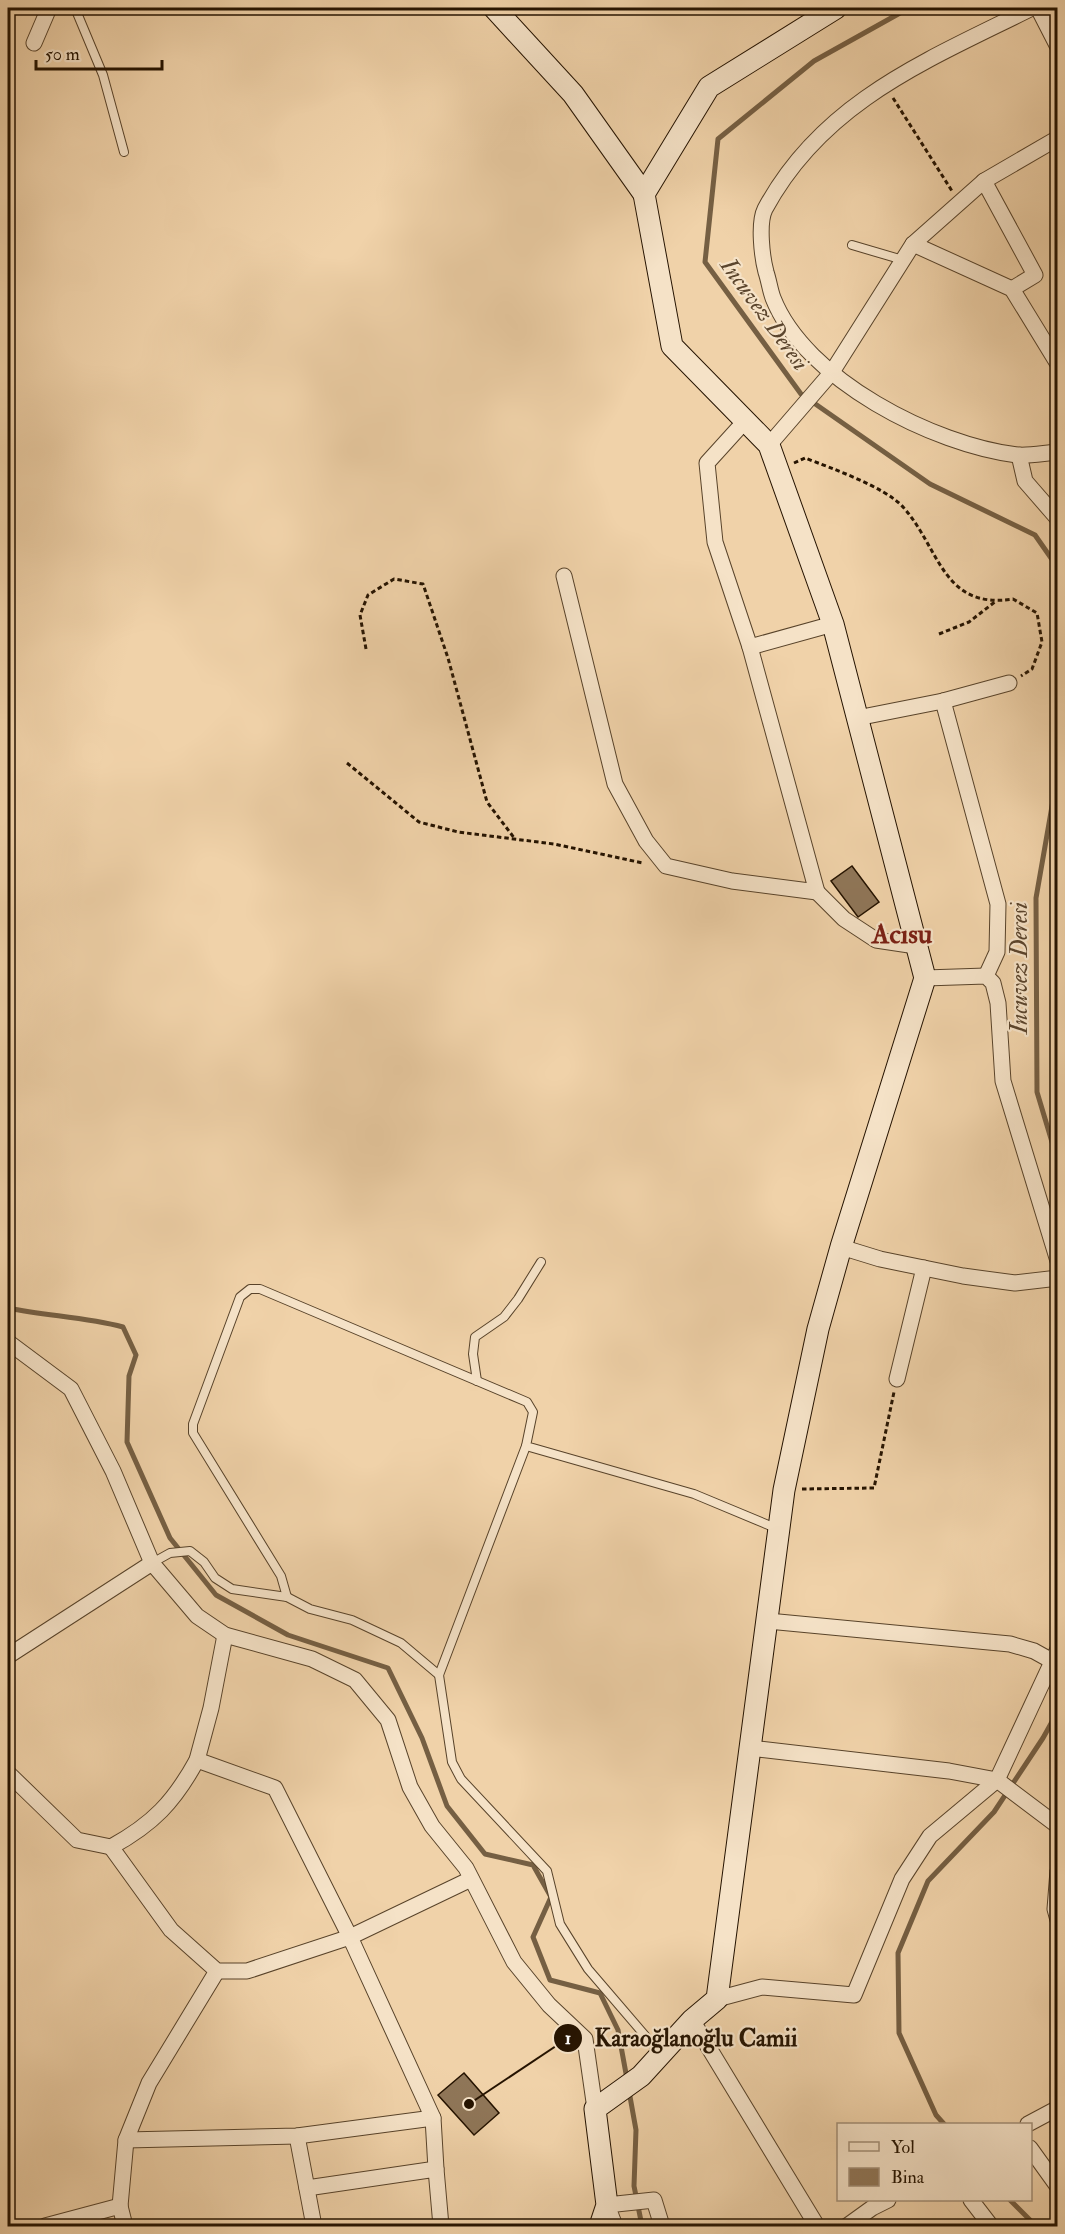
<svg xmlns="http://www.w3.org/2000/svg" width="1065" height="2234" font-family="'IM FELL Double Pica',serif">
<rect width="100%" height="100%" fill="#f0d2a9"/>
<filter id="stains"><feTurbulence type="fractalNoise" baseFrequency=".00333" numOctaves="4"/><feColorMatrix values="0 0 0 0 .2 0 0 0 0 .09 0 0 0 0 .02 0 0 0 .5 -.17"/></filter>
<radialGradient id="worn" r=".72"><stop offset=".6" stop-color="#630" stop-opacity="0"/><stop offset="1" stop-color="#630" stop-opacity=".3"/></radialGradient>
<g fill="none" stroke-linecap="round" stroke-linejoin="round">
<!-- stream -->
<g stroke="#755f43" stroke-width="5">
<polyline points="909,8 814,61 718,139 705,262 801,394 930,484 1035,535 1058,568"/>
<polyline points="1058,772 1036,898 1037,1092 1058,1162"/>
<path d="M 8,1308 C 46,1316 85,1317 123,1327 L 136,1355 L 129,1376 L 127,1442 L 170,1538 L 216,1595 L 288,1635 L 388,1668 L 422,1738 L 447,1806 L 485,1854 L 533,1865 L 551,1897 L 533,1937 L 550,1980 L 600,1993 L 618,2030 L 627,2079"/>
<polyline points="629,2091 636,2130 634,2186 642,2226"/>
<polyline points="944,2124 936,2115 899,2033 898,1953 928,1881 994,1812 1043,1738 1058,1711"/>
<polyline points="1010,2200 1036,2226"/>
</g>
</g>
<!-- building -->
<g fill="#8f7658" stroke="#251300" stroke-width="1.5">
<polygon points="852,866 879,902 858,917 831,881"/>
<polygon points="464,2073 499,2113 474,2135 438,2095"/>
</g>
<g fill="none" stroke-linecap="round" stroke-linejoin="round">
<defs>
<g id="lane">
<polyline points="75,8 103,75 124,152"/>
<polyline points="852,245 903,260"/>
<polyline points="477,1381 473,1354 475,1337 504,1317 518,1299 541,1262"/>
<polyline points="526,1446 439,1675 452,1762 461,1779 547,1871 560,1924 588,1969 660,2053"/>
<polyline points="152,1563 170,1553 190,1551 204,1562 215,1578 232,1589 287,1597 310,1609 352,1620 401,1643 439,1675"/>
<polyline points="287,1597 281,1576 193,1433 193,1424 240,1297 250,1289 260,1289 527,1402 533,1412 526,1446 694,1494 778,1529"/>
</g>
<g id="street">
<path d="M 1032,8 C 928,60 823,101 765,209 C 758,223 762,257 766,272 C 769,281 770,290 773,298 C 805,380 934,445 1017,455 C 1030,456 1044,453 1058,452"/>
<polyline points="1038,8 1058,47"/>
<polyline points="34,43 49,8"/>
<polyline points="984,181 1035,275 1012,289"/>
<polyline points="913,244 1012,289 1058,364"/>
<polyline points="769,445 832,372 913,244 984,181 1058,138"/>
<polyline points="1019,455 1025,481 1058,519"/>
<polyline points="564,576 615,784 646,841 666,866 732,881 817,892 750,647 715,542 707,463 746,420"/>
<polyline points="750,647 833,624"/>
<polyline points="943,701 998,904 997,952 986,976"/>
<polyline points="857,718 943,701 1009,683"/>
<polyline points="817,892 844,919 876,940 916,946"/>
<polyline points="925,978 986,976 993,983 998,1003 1003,1081 1058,1261"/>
<polyline points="841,1247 880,1259 963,1276 1015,1283 1058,1278"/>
<polyline points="8,1342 71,1389 113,1471 152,1563"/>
<polyline points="897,1379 924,1268"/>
<polyline points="768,1621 1010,1644 1034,1651 1052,1661"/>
<polyline points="8,1656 152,1563 197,1616 225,1635 312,1659 355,1680 388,1720 410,1787 432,1826 466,1868 514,1962 549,2005 585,2039 595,2109"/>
<polyline points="750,1748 949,1771 997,1780 1058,1826"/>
<polyline points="197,1760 211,1708 225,1635"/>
<path d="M 8,1773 L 77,1840 L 111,1847 C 153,1824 174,1802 197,1760 L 275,1788 L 350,1937 L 433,2118 L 436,2169"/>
<polyline points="111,1847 171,1930 217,1971 247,1971 350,1937 471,1879"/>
<polyline points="1058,1871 1055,1909 1058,1920"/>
<polyline points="717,1999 762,1987 854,1995 902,1879 930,1836 997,1780 1058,1649"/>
<polyline points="692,2020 817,2226"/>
<polyline points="1028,2124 1058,2108"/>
<polyline points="297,2136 314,2226"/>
<polyline points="126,2140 297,2136 433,2118"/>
<polyline points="1030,2148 1058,2187"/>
<polyline points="307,2188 436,2169 441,2226"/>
<polyline points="971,2200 991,2226"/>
<polyline points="120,2206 126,2140 149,2083 217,1971"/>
<polyline points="45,2226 120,2206 125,2226"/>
<polyline points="615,2226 607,2205 654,2200 662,2226"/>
<polyline points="847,2226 872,2208 888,2200"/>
</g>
<g id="secondary">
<polyline points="494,8 573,94 644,194"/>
<polyline points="600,2226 607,2205 595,2109 641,2076 692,2020 717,1999 784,1490 818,1329 841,1247 925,978 833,624 769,445 672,346 644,194 709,87 836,8"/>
</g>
</defs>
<!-- lane casing -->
<use href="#lane" stroke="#58432a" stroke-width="10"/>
<!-- street casing -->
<use href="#street" stroke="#58432a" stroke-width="17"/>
<!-- secondary casing -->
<use href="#secondary" stroke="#251300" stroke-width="23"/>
<!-- path -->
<g stroke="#251300" stroke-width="3" stroke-dasharray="4.5 3" stroke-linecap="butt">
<polyline points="893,98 952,191"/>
<path d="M 794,463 L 805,458 C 831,468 885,487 903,507 C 940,548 942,610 1013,599 L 1037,613 L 1042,642 L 1032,669 L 1021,676"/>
<polyline points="939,634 969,622 996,601"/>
<polyline points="366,649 360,615 368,595 394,579 423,584 448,658 487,802 515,839"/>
<polyline points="347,763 419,822 458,832 554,844 643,863"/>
<polyline points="802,1489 874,1488 894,1392"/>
</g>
<!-- lane -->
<use href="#lane" stroke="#f5e2c7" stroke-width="8"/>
<!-- street -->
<use href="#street" stroke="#f5e2c7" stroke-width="15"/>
<!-- secondary -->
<use href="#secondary" stroke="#f5e2c7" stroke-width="21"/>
</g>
<g text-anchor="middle" stroke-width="4.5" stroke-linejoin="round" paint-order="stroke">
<!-- water labels -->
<g font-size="24" font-style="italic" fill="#5b452d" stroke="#f5e2c7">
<text transform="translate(765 314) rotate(54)" y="8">Incuvez Deresi</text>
<text transform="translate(1019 968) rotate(-90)" y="8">Incuvez Deresi</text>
</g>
<!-- district labels -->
<g font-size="28" font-weight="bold" fill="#7a1f14" stroke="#f5e2c7">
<text x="902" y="943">Acısu</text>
</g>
</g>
<!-- callouts -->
<path fill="none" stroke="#251300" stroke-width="2" d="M469 2104L568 2038"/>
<g fill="#251300" stroke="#f5e2c7" stroke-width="2">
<circle cx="469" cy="2104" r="6"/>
<circle cx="568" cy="2038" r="15"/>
</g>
<g font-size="18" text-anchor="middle" font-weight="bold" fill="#fff">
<text x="568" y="2044">1</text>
</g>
<g font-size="24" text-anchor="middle" font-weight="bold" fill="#251300" stroke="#f5e2c7" stroke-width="4.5" stroke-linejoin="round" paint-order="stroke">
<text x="696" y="2046">Karaoğlanoğlu Camii</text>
</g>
<!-- margin -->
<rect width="1065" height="2234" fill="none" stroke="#f0d2a9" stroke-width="30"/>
<rect x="9" y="9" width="1047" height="2216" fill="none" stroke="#251300" stroke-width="3"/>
<rect x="15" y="15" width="1035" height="2204" fill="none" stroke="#251300" stroke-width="1.5"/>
<!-- legend -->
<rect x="837" y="2123" width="195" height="78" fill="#f5e2c7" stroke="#a28f77" stroke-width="1.5"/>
<rect x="849" y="2142" width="30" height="9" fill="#f5e2c7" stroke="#a28f77" stroke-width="1.5"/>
<text x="891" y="2153" font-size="18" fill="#251300">Yol</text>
<rect x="849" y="2168" width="30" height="18" fill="#8f7658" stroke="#a28f77" stroke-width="1.5"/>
<text x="891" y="2183" font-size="18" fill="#251300">Bina</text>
<!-- scale -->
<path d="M36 60v9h126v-9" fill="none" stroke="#251300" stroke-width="3"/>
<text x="45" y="60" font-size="18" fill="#251300" stroke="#f5e2c7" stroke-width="4.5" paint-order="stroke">50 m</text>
<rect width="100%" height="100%" filter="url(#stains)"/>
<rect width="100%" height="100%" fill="url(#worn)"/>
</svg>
